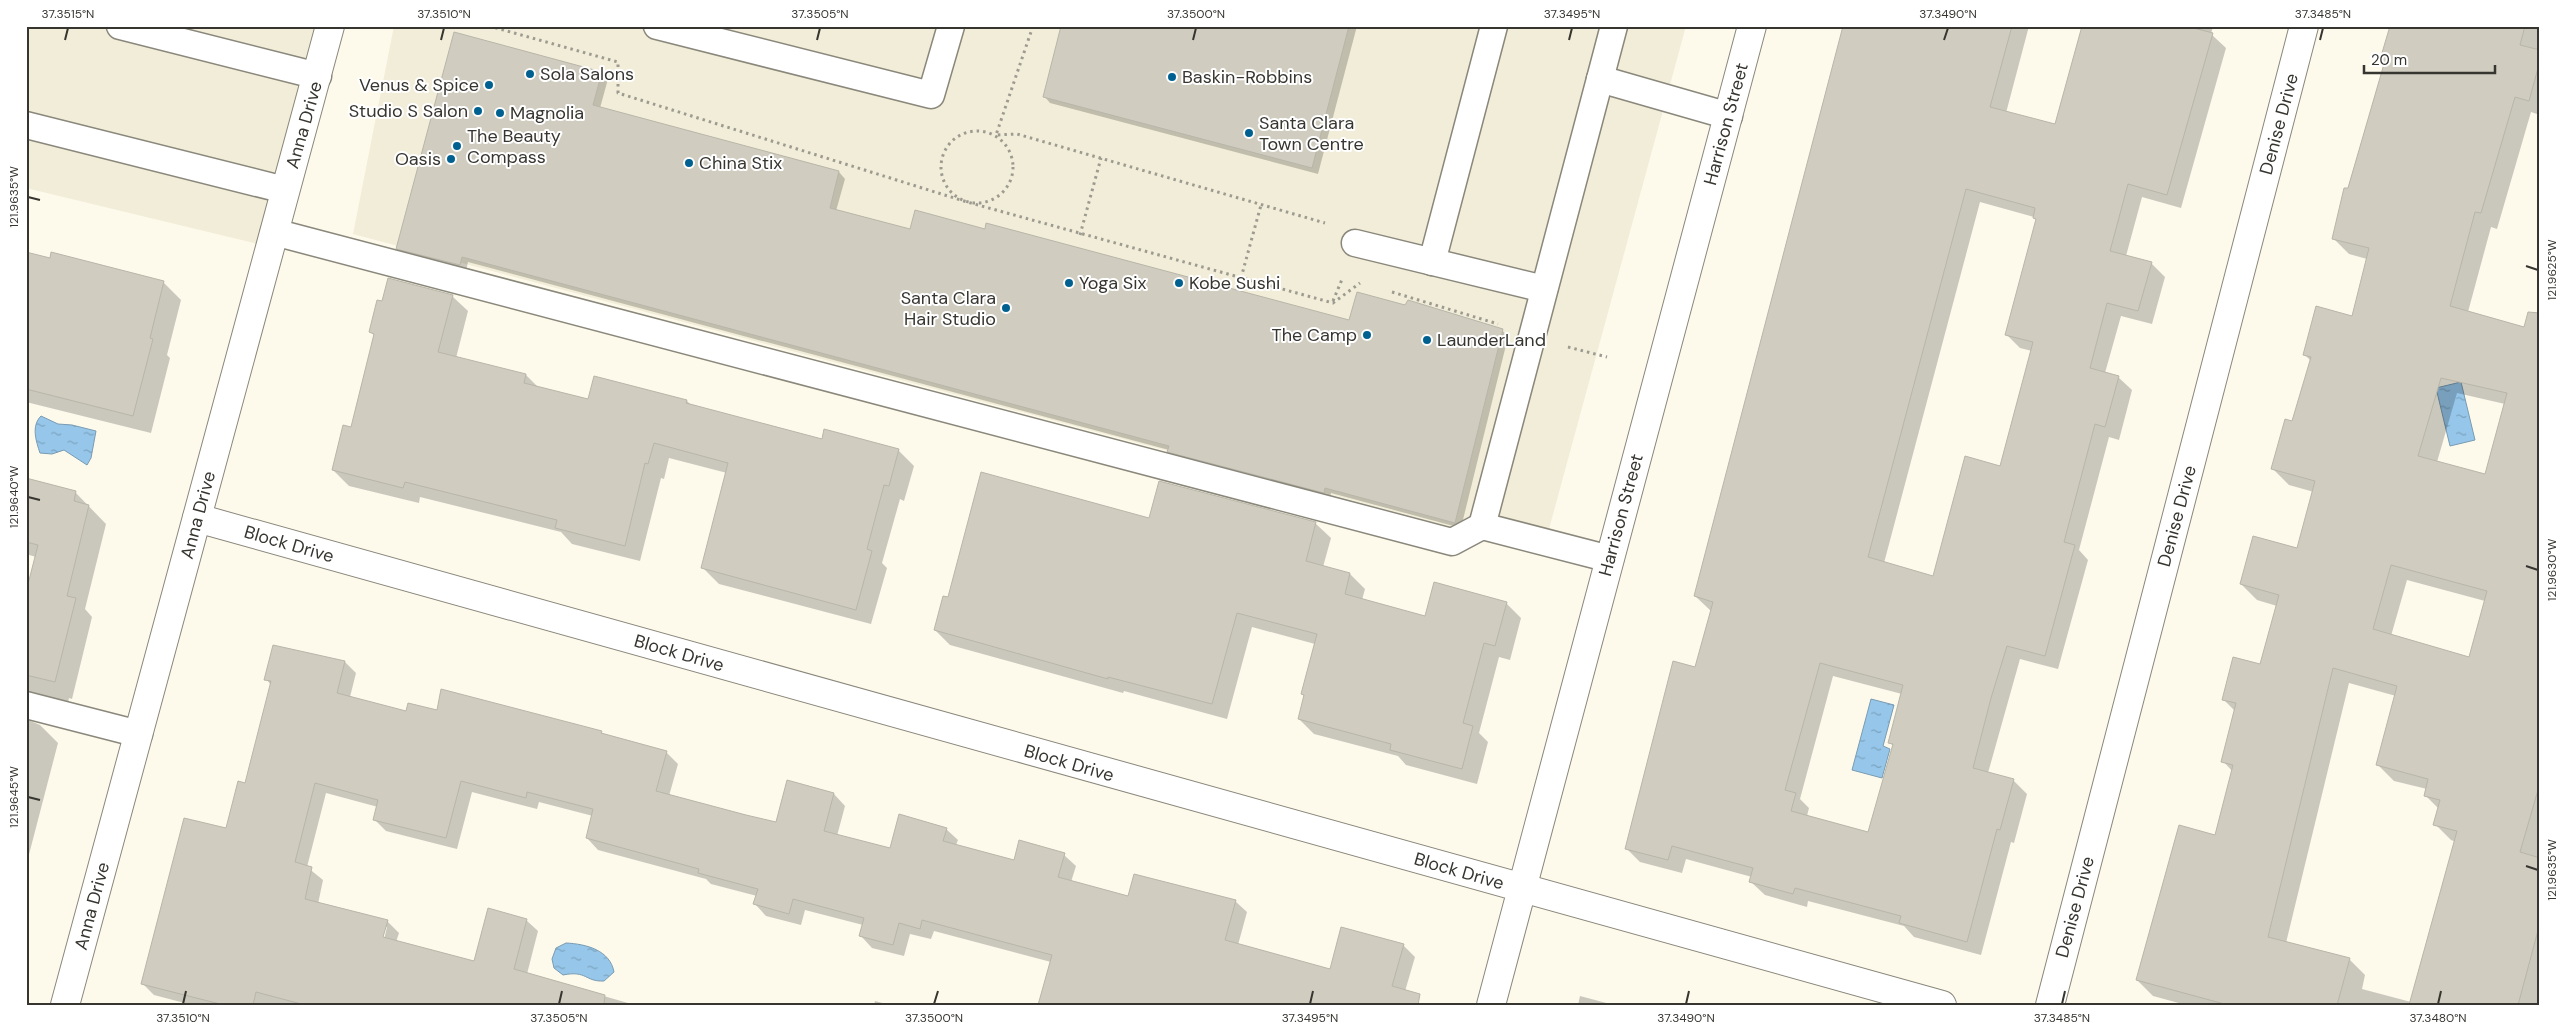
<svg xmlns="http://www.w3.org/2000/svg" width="2566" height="1031" font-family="'DM Sans',sans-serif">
<defs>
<pattern id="water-ripples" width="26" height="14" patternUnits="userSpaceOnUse" patternTransform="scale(1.25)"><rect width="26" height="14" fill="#96c7ea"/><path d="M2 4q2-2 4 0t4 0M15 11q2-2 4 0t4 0" fill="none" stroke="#7ba2be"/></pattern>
</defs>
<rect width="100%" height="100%" fill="#fdfaec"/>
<!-- built -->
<g fill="#f2edd8">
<polygon points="26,26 330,26 270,247 26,188"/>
<polygon points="394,26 1686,26 1543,551 353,234"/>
</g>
<!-- water -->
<g fill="url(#water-ripples)" stroke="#799bb2">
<polygon points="2461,382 2475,440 2450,446 2436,388"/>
<path d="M 41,416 L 58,424 L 72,425 L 96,431 L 91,458 L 87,465 L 64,450 L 52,454 L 40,453 C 36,441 31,426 41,416 Z"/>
<polygon points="1871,699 1894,705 1883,746 1890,749 1882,778 1852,770"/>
<path d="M 566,943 C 586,944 610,950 614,972 L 604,981 C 585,982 587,970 563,975 L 554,968 L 552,959 L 556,948 Z"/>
</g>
<!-- shadow -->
<g fill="#0003" fill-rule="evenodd">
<polygon points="1063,26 1357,26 1318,174 1050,103 1044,96"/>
<path d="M 1844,26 L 2029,26 L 2006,113 L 2056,126 L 2083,26 L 2213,26 L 2211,34 L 2226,48 L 2181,208 L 2142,197 L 2126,256 L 2151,263 L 2165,277 L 2152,324 L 2121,316 L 2105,373 L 2118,377 L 2132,390 L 2119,440 L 2109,437 L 2079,550 L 2088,560 L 2058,669 L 2020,659 L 1988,773 L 2013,780 L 2027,794 L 2014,843 L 2011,842 L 1981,955 L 1914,937 L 1904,926 L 1808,901 L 1807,907 L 1765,895 L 1751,882 L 1752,877 L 1686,859 L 1682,873 L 1640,862 L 1626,848 L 1696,669 L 1711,611 L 1695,596 ZM 1980,202 L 2034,217 L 2037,221 L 2006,334 L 2020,348 L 2032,351 L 2001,467 L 1934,578 L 1884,563 ZM 1833,676 L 1902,694 L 1889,742 L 1894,747 L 1869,833 L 1807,816 L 1809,808 L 1800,799 Z"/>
<path d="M 2391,26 L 2540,26 L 2540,115 L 2531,112 L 2497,229 L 2491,227 L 2468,312 L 2537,332 L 2540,323 L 2540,1003 L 2539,1005 L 2186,1005 L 2153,996 L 2137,980 L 2216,837 L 2233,772 L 2223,761 L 2235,711 L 2224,700 L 2260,665 L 2277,606 L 2257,600 L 2241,584 L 2298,550 L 2314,492 L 2289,485 L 2273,469 L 2293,423 L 2311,361 L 2304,354 L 2352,317 L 2367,259 L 2349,254 L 2333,238 L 2384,66 L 2381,63 ZM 2457,393 L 2505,404 L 2486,475 L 2437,462 ZM 2407,580 L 2485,601 L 2470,659 L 2391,636 ZM 2349,683 L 2396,696 L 2378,765 L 2394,781 L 2427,789 L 2425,795 L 2439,809 L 2435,824 L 2451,840 L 2456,842 L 2411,1002 L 2362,989 L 2365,975 L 2349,959 L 2286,943 Z"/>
<polygon points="602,73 608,79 600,108 839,172 845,179 836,211 910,231 1350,321 1502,330 1508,337 1461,528 1331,493 1330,498 1175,457 1169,450 468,262 466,271 404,254 398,248"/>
<polygon points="26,254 164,283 181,300 167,355 170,358 151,433 26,402"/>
<polygon points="452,296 468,311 456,358 526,375 539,388 589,401 687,401 691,405 823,441 898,450 914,466 904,501 900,499 882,563 887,568 871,624 719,584 703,568 727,473 669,458 664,479 661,478 640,561 572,544 561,532 420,497 419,503 349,486 333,470 352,429 375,336 371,332 383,302"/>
<polygon points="26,479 75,492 106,524 85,609 92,617 72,699 69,698 66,712 33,711 28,720 40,725 58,743 26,866 26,597 36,557 26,554"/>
<polygon points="1150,520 1315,523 1331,538 1323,567 1350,574 1365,589 1362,600 1426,617 1506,603 1521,618 1510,660 1499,657 1479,733 1488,742 1477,784 1406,765 1398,756 1314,734 1299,719 1305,697 1302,694 1315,644 1252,627 1227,719 1124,691 1123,693 950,645 935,630 949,599"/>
<path d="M 345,662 L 356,673 L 350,697 L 407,713 L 438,711 L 601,732 L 605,736 L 666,752 L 678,764 L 669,796 L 777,823 L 788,781 L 834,794 L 845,806 L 837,836 L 890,850 L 946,829 L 958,840 L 956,845 L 1014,861 L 1064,855 L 1076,866 L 1071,882 L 1129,898 L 1235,901 L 1247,912 L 1238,945 L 1331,971 L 1403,945 L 1415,957 L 1401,1005 L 1051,962 L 934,931 L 931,939 L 910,934 L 904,956 L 872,948 L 861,936 L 863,925 L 805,910 L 801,925 L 766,916 L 755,904 L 757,896 L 711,884 L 706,879 L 598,850 L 587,838 L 593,816 L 539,802 L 537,809 L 472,792 L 457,849 L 386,831 L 375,820 L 378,807 L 326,793 L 307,867 L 323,880 L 318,904 L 387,921 L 399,933 L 396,942 L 475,962 L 526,920 L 538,931 L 527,974 L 635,1005 L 275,1005 L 268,1003 L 267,1005 L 192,1005 L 154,995 L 143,984 L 227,830 L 246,785 L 271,685 L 266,679 ZM 385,927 L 387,927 L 383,944 L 380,943 Z"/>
<polygon points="1580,996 1614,1005 1578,1005"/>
<polygon points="875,1001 890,1005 874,1005"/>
</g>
<!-- building -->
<g fill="#d0cdc0" stroke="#b8b5a9" fill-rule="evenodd">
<polygon points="1061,26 1349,26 1312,168 1043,97"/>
<path d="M 1843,26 L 2012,26 L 1990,107 L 2055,124 L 2082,26 L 2186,26 L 2213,33 L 2167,195 L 2128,184 L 2110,251 L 2152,262 L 2138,311 L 2107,303 L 2090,368 L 2119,376 L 2105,427 L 2095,424 L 2064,542 L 2075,545 L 2045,656 L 2007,646 L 1991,698 L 1973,768 L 2014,779 L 2000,830 L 1997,829 L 1967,942 L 1899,923 L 1901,916 L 1795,888 L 1793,894 L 1749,882 L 1753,868 L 1672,846 L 1668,860 L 1625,849 L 1673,661 L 1695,667 L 1713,602 L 1694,596 ZM 1966,189 L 2035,208 L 2033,218 L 2036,219 L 2005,335 L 2033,342 L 2000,466 L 1965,456 L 1933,576 L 1868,557 ZM 1820,663 L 1903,685 L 1888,743 L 1893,744 L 1868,832 L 1791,811 L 1796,793 L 1785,790 Z"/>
<path d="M 2390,26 L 2525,26 L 2520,45 L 2540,50 L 2540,61 L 2529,101 L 2515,97 L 2481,213 L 2475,212 L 2450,306 L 2524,327 L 2528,312 L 2540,313 L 2540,783 L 2520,852 L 2540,858 L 2540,923 L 2518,1005 L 2409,1005 L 2457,831 L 2433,825 L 2440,800 L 2424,796 L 2428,779 L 2376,765 L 2397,686 L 2333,668 L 2268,937 L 2350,958 L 2337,1005 L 2228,1005 L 2136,980 L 2179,825 L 2215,835 L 2233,765 L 2221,762 L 2236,703 L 2222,700 L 2233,657 L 2260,664 L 2279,595 L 2240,584 L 2253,536 L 2297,548 L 2315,481 L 2271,469 L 2285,419 L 2292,421 L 2311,357 L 2303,355 L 2316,306 L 2352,316 L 2369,248 L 2332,239 L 2344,188 L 2348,188 L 2384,64 L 2379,63 ZM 2441,378 L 2507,393 L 2485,474 L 2418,456 ZM 2391,565 L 2487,591 L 2469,657 L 2373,629 Z"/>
<polygon points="454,32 602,72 593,105 839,171 830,208 910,229 915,210 985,229 986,223 1349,320 1357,292 1405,305 1408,300 1503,329 1455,523 1325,488 1324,493 1167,452 1169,446 462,257 460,265 396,249"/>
<polygon points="26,252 50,258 51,252 164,281 150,338 153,339 133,416 26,389"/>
<polygon points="388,278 453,295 438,352 526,374 524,383 588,399 594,376 687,400 686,403 822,439 824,429 899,449 889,486 884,485 867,549 872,551 856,610 701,568 728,463 654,443 648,464 645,463 625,546 555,528 557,520 405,482 403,488 332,470 343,425 351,427 374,334 369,332 377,300 382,301"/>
<polygon points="981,472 1149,518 1159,481 1316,522 1306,561 1350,573 1345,594 1425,616 1434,582 1507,602 1495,646 1484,643 1463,723 1473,726 1462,769 1390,750 1391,744 1298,719 1304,695 1301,694 1317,634 1237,613 1212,704 1108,677 1108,679 934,630 943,596 948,597"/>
<polygon points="26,478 76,491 74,501 89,505 67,596 76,598 55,682 26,675 26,592 38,545 26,542"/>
<polygon points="273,645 345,661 337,693 406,711 408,703 437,710 441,689 602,731 601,733 667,751 656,791 746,815 776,822 787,780 834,793 824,831 890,848 899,814 947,828 943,841 1014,860 1019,840 1065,853 1058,877 1128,896 1134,874 1236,900 1225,940 1330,969 1341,927 1404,944 1392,986 1420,994 1418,1005 1038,1005 1052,955 922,920 920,929 899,923 893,945 859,936 864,918 793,899 789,914 753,904 758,889 698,873 699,869 586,838 593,809 527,792 526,798 461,781 446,838 373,820 378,800 315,783 295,862 312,867 305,899 388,920 383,937 474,961 488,908 527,919 514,969 605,995 604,1005 305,1005 256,992 253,1005 224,1005 141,984 184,818 226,828 238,781 245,783 271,681 264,680"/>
</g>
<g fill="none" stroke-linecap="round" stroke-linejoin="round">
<defs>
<g id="lane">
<polyline points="120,26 318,76"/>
<polyline points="657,26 931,95 951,26"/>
<polyline points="1600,79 1729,116"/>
<polyline points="26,125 285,190"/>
<polyline points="274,232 1452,542 1482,526 1610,559"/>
<polyline points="1355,243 1544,289"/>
<polyline points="1432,262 1494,26"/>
<polyline points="1482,526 1614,26"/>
<polyline points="26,705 139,734"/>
</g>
<g id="street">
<polyline points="197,518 1942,1005"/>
<polyline points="1491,1005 1752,26"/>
<polyline points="2050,1005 2304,26"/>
</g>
<polyline id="secondary" points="65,1005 330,26"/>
</defs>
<!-- lane casing -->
<use href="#lane" stroke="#8a877b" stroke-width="29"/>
<!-- street casing -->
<use href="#street" stroke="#8a877b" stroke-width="30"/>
<!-- secondary casing -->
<use href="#secondary" stroke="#8a877b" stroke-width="30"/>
<!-- path -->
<g stroke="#9d9b91" stroke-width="3" stroke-dasharray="2.5 4" stroke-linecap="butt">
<polyline points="489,26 618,62 618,93 967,202 1333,303 1360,283"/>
<polyline points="1033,26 996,135 1017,134 1325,223"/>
<circle cx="977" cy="167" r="36"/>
<polyline points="1080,235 1101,158"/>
<polyline points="1241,278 1261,205"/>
<polyline points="1392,292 1498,324"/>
<polyline points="1333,301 1343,277"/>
<polyline points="1568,347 1607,357"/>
</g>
<!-- lane -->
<use href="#lane" stroke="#fff" stroke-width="26"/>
<!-- street -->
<use href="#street" stroke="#fff" stroke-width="28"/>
<!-- secondary -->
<use href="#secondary" stroke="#fff" stroke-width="28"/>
</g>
<!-- ticks -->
<path fill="none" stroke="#363530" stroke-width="2" d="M 65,40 L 68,28M 441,40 L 444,28M 817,40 L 820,28M 1193,40 L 1196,28M 1569,40 L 1572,28M 1944,40 L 1948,28M 2320,40 L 2323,28M 28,197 L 40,200M 2526,266 L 2538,270M 28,497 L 40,500M 2526,566 L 2538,570M 28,797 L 40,800M 2526,866 L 2538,870M 183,1004 L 186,991M 559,1004 L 562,991M 934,1004 L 938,991M 1310,1004 L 1313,991M 1686,1004 L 1689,991M 2062,1004 L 2065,991M 2438,1004 L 2441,991"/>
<!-- markers -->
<g fill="#006191" stroke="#fff" stroke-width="2">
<circle cx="530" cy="74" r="5"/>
<circle cx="1172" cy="77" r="5"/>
<circle cx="489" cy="85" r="5"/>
<circle cx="478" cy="111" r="5"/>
<circle cx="500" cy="113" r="5"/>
<circle cx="1249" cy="133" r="5"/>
<circle cx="457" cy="146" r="5"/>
<circle cx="451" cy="159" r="5"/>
<circle cx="689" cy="163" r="5"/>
<circle cx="1069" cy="283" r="5"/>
<circle cx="1179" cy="283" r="5"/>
<circle cx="1006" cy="308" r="5"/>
<circle cx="1367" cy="335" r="5"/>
<circle cx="1427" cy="340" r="5"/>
</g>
<g text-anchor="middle" stroke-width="4" stroke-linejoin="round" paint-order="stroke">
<!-- poi labels -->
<g font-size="18" fill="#363530" stroke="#fff" text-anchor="start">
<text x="540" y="80">Sola Salons</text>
<text x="1182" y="83">Baskin-Robbins</text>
<text x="479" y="91" text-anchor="end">Venus &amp; Spice</text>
<text x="468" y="117" text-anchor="end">Studio S Salon</text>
<text x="510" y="119">Magnolia</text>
<text x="1259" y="129">Santa Clara<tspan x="1259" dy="21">Town Centre</tspan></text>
<text x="467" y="142">The Beauty<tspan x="467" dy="21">Compass</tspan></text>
<text x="441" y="165" text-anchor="end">Oasis</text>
<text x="699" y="169">China Stix</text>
<text x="1079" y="289">Yoga Six</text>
<text x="1189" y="289">Kobe Sushi</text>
<text x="996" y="304" text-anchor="end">Santa Clara<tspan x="996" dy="21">Hair Studio</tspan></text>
<text x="1357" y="341" text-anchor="end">The Camp</text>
<text x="1437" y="346">LaunderLand</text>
</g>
<!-- street labels -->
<g font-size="18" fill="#363530" stroke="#fff">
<text transform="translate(1726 124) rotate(-75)" y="6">Harrison Street</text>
<text transform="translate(2279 124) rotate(-75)" y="6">Denise Drive</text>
<text transform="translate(304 125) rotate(-74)" y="6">Anna Drive</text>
<text transform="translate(198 515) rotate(-75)" y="6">Anna Drive</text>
<text transform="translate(1621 515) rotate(-75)" y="6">Harrison Street</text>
<text transform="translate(2177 516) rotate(-75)" y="6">Denise Drive</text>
<text transform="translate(289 544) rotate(16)" y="6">Block Drive</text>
<text transform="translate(679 653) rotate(16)" y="6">Block Drive</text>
<text transform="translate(1069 763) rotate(16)" y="6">Block Drive</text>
<text transform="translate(1459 871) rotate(16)" y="6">Block Drive</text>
<text transform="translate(92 906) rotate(-75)" y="6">Anna Drive</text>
<text transform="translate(2075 907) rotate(-75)" y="6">Denise Drive</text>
</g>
</g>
<!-- border -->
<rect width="2566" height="1031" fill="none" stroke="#ffffff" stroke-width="55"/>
<!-- scale -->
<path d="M2364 65v8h131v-8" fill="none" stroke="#363530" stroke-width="2.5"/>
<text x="2371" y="65" font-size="15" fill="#363530" stroke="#ffffff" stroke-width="4" paint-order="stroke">20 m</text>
<rect x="28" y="28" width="2510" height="976" fill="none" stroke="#363530" stroke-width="2"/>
<g font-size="12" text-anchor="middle" fill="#363530">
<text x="68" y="18">37.3515°N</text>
<text x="444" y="18">37.3510°N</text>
<text x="820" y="18">37.3505°N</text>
<text x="1196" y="18">37.3500°N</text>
<text x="1572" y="18">37.3495°N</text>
<text x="1948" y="18">37.3490°N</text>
<text x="2323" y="18">37.3485°N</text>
<text transform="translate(14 197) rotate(-90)" y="4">121.9635°W</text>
<text transform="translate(2552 270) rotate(-90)" y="4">121.9625°W</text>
<text transform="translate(14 497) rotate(-90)" y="4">121.9640°W</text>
<text transform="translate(2552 570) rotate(-90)" y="4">121.9630°W</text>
<text transform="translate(14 797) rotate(-90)" y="4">121.9645°W</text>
<text transform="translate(2552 870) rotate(-90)" y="4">121.9635°W</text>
<text x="183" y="1022">37.3510°N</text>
<text x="559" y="1022">37.3505°N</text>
<text x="934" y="1022">37.3500°N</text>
<text x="1310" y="1022">37.3495°N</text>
<text x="1686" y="1022">37.3490°N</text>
<text x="2062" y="1022">37.3485°N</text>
<text x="2438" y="1022">37.3480°N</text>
</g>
</svg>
